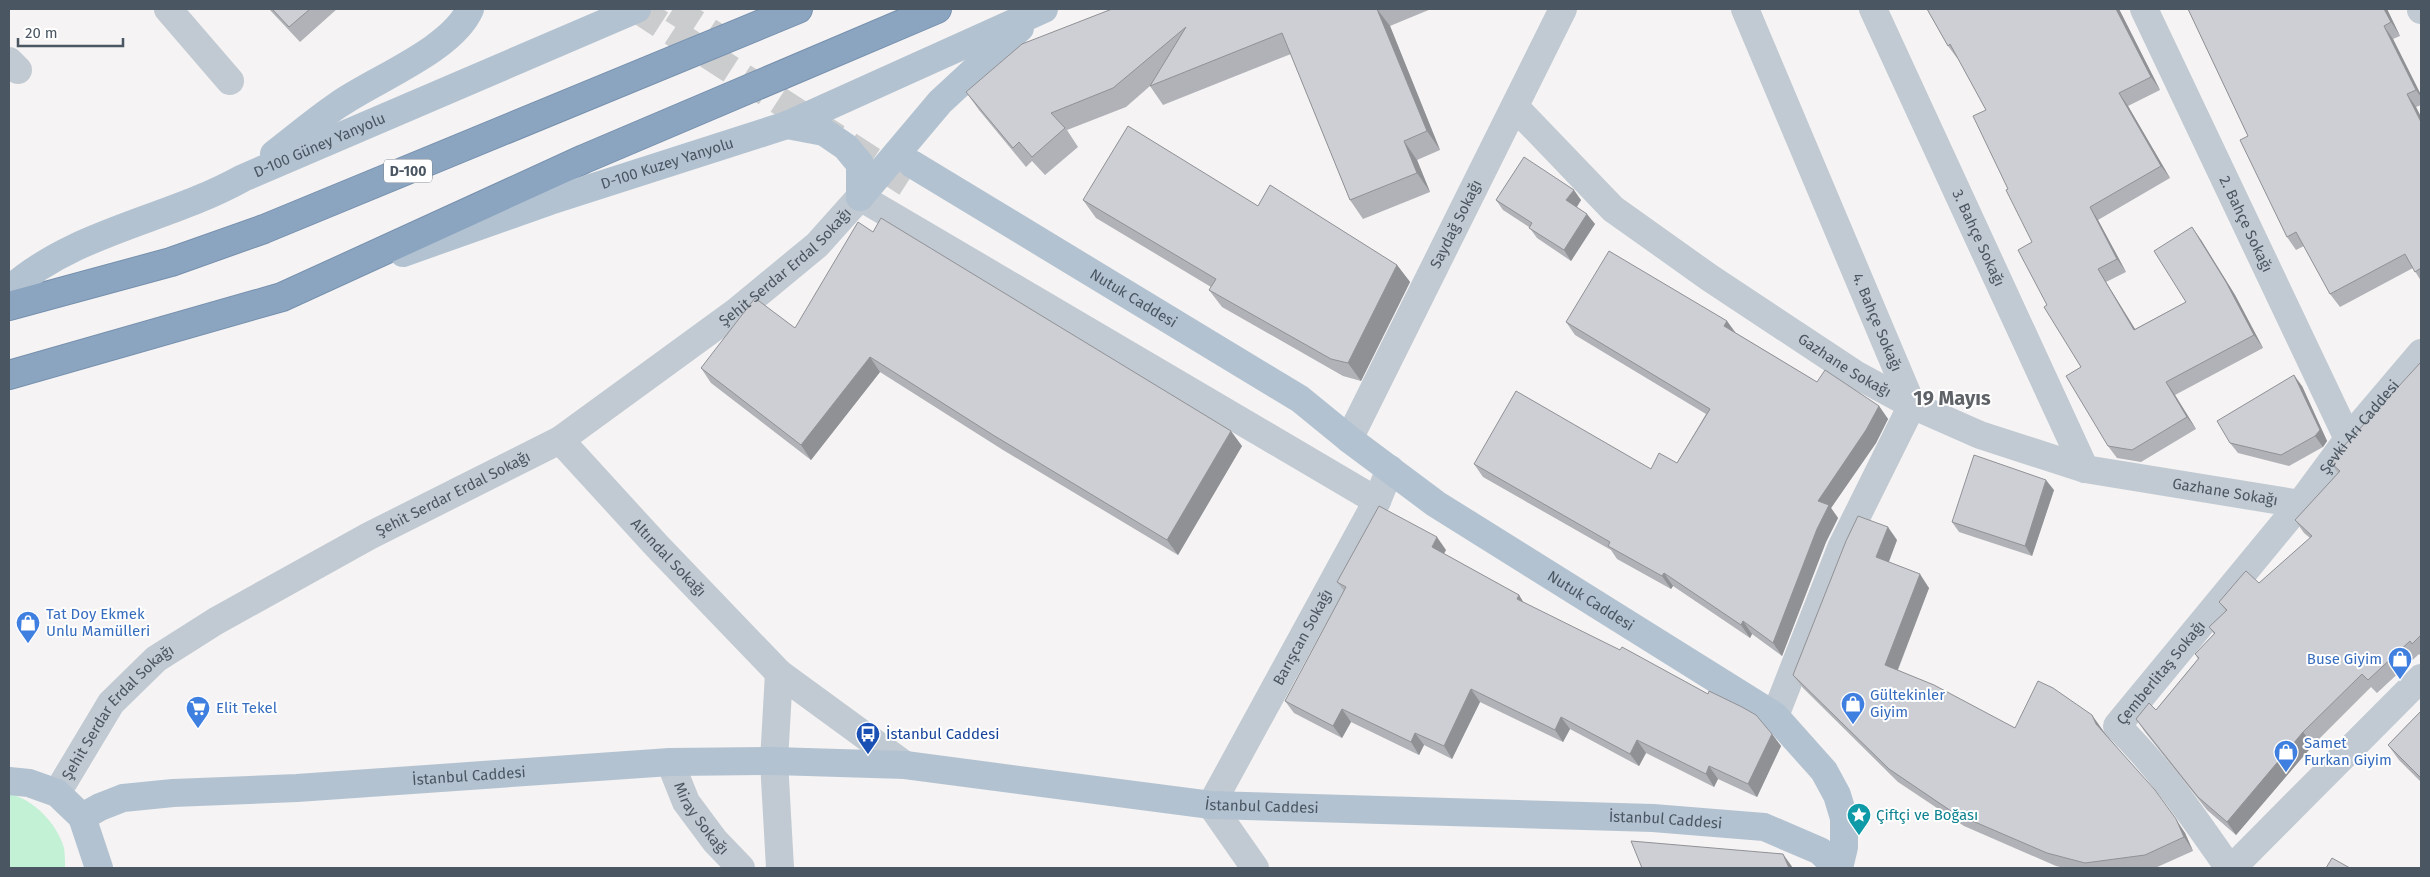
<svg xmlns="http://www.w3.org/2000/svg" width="2430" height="877" font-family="'Fira Sans',sans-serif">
<rect width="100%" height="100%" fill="#f5f3f3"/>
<!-- green -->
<path fill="#c3f1d5" d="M 9,794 C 34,799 57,824 64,848 C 65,854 65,862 65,868 L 9,868 Z"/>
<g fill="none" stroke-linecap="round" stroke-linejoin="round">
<!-- major-tunnel -->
<g stroke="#caccce" stroke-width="28" stroke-dasharray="28 14" stroke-linecap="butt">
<polyline points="637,9 907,183"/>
<polyline points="673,9 731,46"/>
</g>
<defs>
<g id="highway">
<polyline points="9,306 171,262 264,229 798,9"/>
<polyline points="9,375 282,297 584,159 937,9"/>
</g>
</defs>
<!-- highway casing -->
<use href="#highway" stroke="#7690ad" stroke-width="30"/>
<!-- minor -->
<g stroke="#c1cad2" stroke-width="28">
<polyline points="168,9 230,81"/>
<path id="s1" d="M 1745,9 L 1912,405 L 1841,548 L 1775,716"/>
<path id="s2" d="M 1873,9 L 2085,469"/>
<path id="s3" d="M 2144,9 L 2348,439"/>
<polyline points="2421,9 2421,10"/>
<polyline points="9,61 18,70"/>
<path id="s4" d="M 1515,107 L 1613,209 L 1710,278 L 1855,374 L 1912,405 L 1980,435 L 2085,469 L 2300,504"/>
<path id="s5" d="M 1349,439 L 1563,9"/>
<path id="s6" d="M 560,440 L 657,546 L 779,673 L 905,765"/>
<polyline points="779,673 774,761 780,868"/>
<path id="s7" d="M 670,762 L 686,802 L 715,841 L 741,868"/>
<path id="s8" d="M 57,793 L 111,703 L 156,659 L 216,621 L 369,536 L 560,440 L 737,311 L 817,245 L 860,197 L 1377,501"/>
<path id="s9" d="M 1255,868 L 1211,805 L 1377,501 L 1390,469"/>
<path id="s10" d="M 2229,868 C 2193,817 2162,770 2117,726 L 2300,504 L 2348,439 L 2421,353"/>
<polyline points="2232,868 2421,678"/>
</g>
<!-- major -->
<g stroke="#b3c2d1" stroke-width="28">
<polyline points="787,125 824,132 846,147 860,164 860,197"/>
<path d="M 274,154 C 296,137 316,120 338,105 C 375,79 452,50 470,9"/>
<path id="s11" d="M 912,164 L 1300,399 L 1349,439 L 1436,504 L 1775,716 L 1824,771 L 1837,795 L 1844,818 L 1844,847 L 1839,868"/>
<polyline points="860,197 940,102 1020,28"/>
<path id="s12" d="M 403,253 L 550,201 L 787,125 L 1044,9"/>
<path id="s13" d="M 9,290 C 75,231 168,220 243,178 L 637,9"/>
<polyline points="9,781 29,783 57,793 82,817 99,868"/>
<path id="s14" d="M 82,817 L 100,807 L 123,798 L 173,793 L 297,788 L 670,762 L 774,761 L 905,765 L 1211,805 L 1653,818 L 1764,827 L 1820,851 L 1837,868"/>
</g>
<!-- highway -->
<use href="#highway" stroke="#8ba5c1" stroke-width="28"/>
</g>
<!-- wall -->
<g fill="#b0b2b7">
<polygon points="269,9 337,9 300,42"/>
<polygon points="1112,9 1431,9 1390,26 1440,150 1417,160 1430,192 1363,219 1350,200 1291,54 1163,105 1150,86 1126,107 1067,130 1078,147 1045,175 1032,161 1026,167 979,110 966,92"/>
<polygon points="1927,9 2119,9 2160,90 2128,106 2170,178 2098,220 2126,272 2106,282 2135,329 2186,302 2201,240 2235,295 2263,348 2175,395 2196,429 2141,462 2117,458 2108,446 2081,367 2047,305 2032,242 2008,189 1986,110 1958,58 1957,58 1948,46"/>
<polygon points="2188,9 2387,9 2400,36 2393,39 2421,95 2421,105 2416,107 2421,117 2421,281 2413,268 2340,307 2330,294 2304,246 2296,250 2287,237 2248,136"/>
<polygon points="1083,200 1258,206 1397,265 1410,282 1361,381 1343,376 1222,307 1209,290 1211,287 1096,218"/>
<polygon points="1496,200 1581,200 1577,207 1595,224 1571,261 1537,238 1529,227 1503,210"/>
<polygon points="1727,321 1736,333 1817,382 1879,406 1888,419 1876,443 1831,508 1838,518 1826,542 1782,656 1752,634 1750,638 1673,586 1671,589 1617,559 1611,550 1483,477 1474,464 1651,469 1677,463 1706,414 1575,335 1566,322"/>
<polygon points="795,328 1242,446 1178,555 1003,450 880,372 811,460 711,383 701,368"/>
<polygon points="2421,362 2421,656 2419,654 2377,693 2371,687 2313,745 2236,835 2207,810 2145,732 2136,719 2156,710 2198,659 2195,654 2214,634 2209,627 2226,611 2219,602 2259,583 2310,538 2304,533 2295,520 2338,473 2331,463"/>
<polygon points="2302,386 2327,441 2323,447 2289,466 2238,453 2230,443"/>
<polygon points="2054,490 2032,556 1959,532 1952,522"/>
<polygon points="1897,540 1889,562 1929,588 1898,670 2015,728 2102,729 2185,833 2193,851 2155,868 2064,868 2056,866 1964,826 1898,782 1803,688 1793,675"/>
<polygon points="1446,550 1444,554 1519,595 1523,602 1772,734 1781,746 1757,797 1718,779 1714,787 1646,753 1639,766 1570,729 1563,742 1480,702 1452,759 1424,745 1419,755 1351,722 1342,738 1294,713 1285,701 1344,591 1337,582"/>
<polygon points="2421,711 2421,782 2399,760 2388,745"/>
</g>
<!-- shaded-wall -->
<g fill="#909195">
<polygon points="1377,9 1390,26 1440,150 1427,131"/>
<polygon points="2116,9 2119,9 2160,90 2151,77"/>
<polygon points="2384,9 2387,9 2400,36 2391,22"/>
<polygon points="2384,26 2393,39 2421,95 2421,97 2416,90"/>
<polygon points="2119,93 2128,106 2170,178 2161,166"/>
<polygon points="2407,94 2416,107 2421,117 2421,122"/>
<polygon points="1404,141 1417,160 1430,192 1417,173"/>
<polygon points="1574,190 1581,200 1574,211 1566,200"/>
<polygon points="2090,207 2098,220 2126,272 2117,259"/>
<polygon points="1587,214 1595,224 1571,261 1564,250"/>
<polygon points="2192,227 2201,240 2235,295 2263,348 2254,335"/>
<polygon points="1397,265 1410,282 1361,381 1348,363"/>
<polygon points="2098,269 2106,282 2143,342 2134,330"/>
<polygon points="1727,321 1736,334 1724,326"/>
<polygon points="870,357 880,372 811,460 801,445"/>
<polygon points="2294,375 2302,386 2327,441 2323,447 2315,436"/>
<polygon points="2166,382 2175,395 2196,429 2187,417"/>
<polygon points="1879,406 1888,419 1876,443 1831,508 1838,518 1826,542 1782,656 1773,643 1817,529 1818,501"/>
<polygon points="1231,431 1242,446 1178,555 1167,540"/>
<polygon points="2046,480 2054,490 2032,556 2025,546"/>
<polygon points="1888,527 1897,540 1885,571 1876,557"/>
<polygon points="1437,537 1446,550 1440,560 1432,547"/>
<polygon points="1664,573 1673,586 1671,589 1662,576"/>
<polygon points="1920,574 1929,588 1894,679 1885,665"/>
<polygon points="1519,595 1527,608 1517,599"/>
<polygon points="1743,621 1752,634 1750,638 1741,625"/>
<polygon points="1471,689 1480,702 1452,759 1444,746"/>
<polygon points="1342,709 1351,722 1342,738 1333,726"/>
<polygon points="2092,715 2102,729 2106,737 2096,724"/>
<polygon points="1561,717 1570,729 1563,742 1555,730"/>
<polygon points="2303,732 2313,745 2236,835 2227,822"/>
<polygon points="1415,733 1424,745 1419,755 1411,742"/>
<polygon points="1772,734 1781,746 1757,797 1748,784"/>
<polygon points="1637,740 1646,753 1639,766 1630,754"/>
<polygon points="1709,766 1718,779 1714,787 1706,774"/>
<polygon points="2176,819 2185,833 2193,851 2184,837"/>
<polygon points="1783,854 1793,868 1789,868"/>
</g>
<!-- building -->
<g fill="#cdcfd5" stroke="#909195">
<polygon points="272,9 310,9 289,27"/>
<polygon points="1112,9 1377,9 1427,131 1404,141 1417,173 1350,200 1282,33 1150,86 1186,27 1113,88 1051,113 1065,128 1032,157 1019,142 1013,148 966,92 1022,44"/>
<polygon points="1927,9 2116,9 2151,77 2119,93 2161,166 2090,207 2117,259 2098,269 2134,330 2186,302 2154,251 2192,227 2226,282 2254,335 2166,382 2187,417 2132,450 2108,446 2066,376 2081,367 2044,307 2047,305 2018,250 2032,242 2006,190 2008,189 1973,116 1986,110 1950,44 1948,46"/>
<polygon points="2188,9 2384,9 2391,22 2384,26 2416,90 2407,94 2421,122 2421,268 2415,272 2405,254 2330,294 2296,232 2287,237 2240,140 2248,136"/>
<polygon points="1128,126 1258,206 1270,185 1397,265 1348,363 1331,359 1209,290 1216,279 1083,200"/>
<polygon points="1524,157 1574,190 1566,200 1587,214 1564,250 1529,228 1532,223 1496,200"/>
<polygon points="881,218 1231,431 1167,540 993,435 870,357 801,445 701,368 755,298 795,328 858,222 873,232"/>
<polygon points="1609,251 1727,321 1724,326 1817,382 1825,370 1879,406 1866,430 1818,501 1829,505 1817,529 1773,643 1743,621 1741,625 1664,573 1662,576 1608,546 1610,542 1474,464 1516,391 1651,469 1659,453 1677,463 1710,409 1566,322"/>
<polygon points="2421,362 2421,635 2412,644 2410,641 2368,680 2362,674 2303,732 2227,822 2198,797 2136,719 2149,703 2156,710 2199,658 2195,654 2215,633 2209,627 2227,610 2219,602 2244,573 2246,571 2259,583 2312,536 2295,520 2340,471 2331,463 2343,447"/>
<polygon points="2294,375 2320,430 2315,436 2281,455 2230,443 2217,421"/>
<polygon points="1974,455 2046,480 2025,546 1952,522"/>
<polygon points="1379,506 1437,537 1432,547 1519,595 1517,599 1620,650 1622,647 1708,694 1709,691 1742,707 1756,715 1772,734 1748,784 1709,766 1706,774 1637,740 1630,754 1561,717 1555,730 1471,689 1444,746 1415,733 1411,742 1342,709 1333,726 1285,701 1346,587 1337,582"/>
<polygon points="1858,516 1888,527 1876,557 1920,574 1885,665 1934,685 2015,728 2038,681 2053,688 2092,715 2096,724 2155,790 2176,819 2184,837 2145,855 2085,863 2047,853 1954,813 1889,769 1793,675 1846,541"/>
<polygon points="2421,711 2421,778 2388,745"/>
<polygon points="1631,841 1783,854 1789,868 1642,868"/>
<polygon points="2332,858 2350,868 2326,868"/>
</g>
<!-- icons -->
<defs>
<symbol id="shop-pin" viewBox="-11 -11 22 30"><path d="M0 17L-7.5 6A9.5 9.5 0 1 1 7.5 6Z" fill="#3f7fe0" stroke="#fff"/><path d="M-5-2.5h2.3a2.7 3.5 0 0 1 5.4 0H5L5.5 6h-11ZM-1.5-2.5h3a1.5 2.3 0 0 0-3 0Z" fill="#fff"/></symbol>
<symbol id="supermarket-pin" viewBox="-11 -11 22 30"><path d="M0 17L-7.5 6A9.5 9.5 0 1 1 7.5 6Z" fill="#3f7fe0" stroke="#fff"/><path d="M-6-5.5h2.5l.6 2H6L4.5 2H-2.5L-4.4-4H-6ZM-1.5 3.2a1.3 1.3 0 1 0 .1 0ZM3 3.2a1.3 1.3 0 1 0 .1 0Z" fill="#fff"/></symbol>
<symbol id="bus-pin" viewBox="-11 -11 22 30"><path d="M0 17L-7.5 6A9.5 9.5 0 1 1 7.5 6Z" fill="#1a4fb4" stroke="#fff"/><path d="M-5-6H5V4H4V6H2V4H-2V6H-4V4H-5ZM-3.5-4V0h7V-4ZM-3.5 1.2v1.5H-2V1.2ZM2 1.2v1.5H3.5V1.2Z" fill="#fff"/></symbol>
<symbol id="sight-pin" viewBox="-11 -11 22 30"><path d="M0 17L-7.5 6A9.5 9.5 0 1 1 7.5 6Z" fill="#0f9aa8" stroke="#fff"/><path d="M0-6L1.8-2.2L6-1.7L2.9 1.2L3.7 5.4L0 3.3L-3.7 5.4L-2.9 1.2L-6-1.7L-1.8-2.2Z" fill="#fff"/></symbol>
</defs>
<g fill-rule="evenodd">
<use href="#shop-pin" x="14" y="609" width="28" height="38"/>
<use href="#shop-pin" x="2386" y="645" width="28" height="38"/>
<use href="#shop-pin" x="1839" y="690" width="28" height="38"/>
<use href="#supermarket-pin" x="184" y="694" width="28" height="38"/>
<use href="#bus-pin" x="854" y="720" width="28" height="38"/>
<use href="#shop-pin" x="2272" y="738" width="28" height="38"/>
<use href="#sight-pin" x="1845" y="801" width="28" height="38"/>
</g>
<g text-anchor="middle" stroke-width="4" stroke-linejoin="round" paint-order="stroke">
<!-- shield labels -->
<rect fill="#fff" stroke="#808990" stroke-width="1" x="384" y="159.5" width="48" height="23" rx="4"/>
<g font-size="14" font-weight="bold" fill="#4a5661">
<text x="408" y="176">D-100</text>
</g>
<!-- street labels -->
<g font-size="15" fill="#4a5661" stroke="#fff">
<text dy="5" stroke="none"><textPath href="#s13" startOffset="344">D-100 Güney Yanyolu</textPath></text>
<text dy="5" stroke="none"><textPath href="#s12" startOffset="279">D-100 Kuzey Yanyolu</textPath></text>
<text dy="5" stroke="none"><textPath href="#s5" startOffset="240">Saydağ Sokağı</textPath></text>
<text dy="5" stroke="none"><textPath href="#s3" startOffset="238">2. Bahçe Sokağı</textPath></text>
<text dy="5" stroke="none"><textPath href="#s2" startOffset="252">3. Bahçe Sokağı</textPath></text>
<text dy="5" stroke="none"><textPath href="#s8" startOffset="912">Şehit Serdar Erdal Sokağı</textPath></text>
<text dy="5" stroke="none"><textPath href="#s11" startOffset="259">Nutuk Caddesi</textPath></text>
<text dy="5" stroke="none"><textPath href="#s1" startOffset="340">4. Bahçe Sokağı</textPath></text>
<text dy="5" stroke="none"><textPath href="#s4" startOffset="421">Gazhane Sokağı</textPath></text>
<text dy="5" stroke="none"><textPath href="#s10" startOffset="566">Şevki Arı Caddesi</textPath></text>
<text dy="5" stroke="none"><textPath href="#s4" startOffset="826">Gazhane Sokağı</textPath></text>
<text dy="5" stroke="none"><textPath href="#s8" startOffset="508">Şehit Serdar Erdal Sokağı</textPath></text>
<text dy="5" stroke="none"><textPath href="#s6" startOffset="160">Altındal Sokağı</textPath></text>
<text dy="5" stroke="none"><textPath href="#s11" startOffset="808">Nutuk Caddesi</textPath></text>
<text dy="5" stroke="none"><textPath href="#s9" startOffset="268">Barışcan Sokağı</textPath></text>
<text dy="5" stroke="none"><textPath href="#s10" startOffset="250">Çemberlitaş Sokağı</textPath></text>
<text dy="5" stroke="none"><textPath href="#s8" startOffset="102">Şehit Serdar Erdal Sokağı</textPath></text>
<text dy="5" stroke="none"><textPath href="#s14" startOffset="392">İstanbul Caddesi</textPath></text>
<text dy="5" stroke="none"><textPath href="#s14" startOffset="1188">İstanbul Caddesi</textPath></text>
<text dy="5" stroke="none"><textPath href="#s7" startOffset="65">Miray Sokağı</textPath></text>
<text dy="5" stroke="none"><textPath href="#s14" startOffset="1592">İstanbul Caddesi</textPath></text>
</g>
<!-- shop labels -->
<g font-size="15" fill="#366cbe" stroke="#fff" text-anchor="start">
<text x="46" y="619">Tat Doy Ekmek<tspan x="46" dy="17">Unlu Mamülleri</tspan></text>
<text x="2382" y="664" text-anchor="end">Buse Giyim</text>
<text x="1870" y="700">Gültekinler<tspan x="1870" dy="17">Giyim</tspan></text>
<text x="216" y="713">Elit Tekel</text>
<text x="2304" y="748">Samet<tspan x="2304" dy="17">Furkan Giyim</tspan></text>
</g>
<!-- transit labels -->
<g font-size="15" fill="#164399" stroke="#fff" text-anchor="start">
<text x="886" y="739">İstanbul Caddesi</text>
</g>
<!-- culture labels -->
<g font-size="15" fill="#0d838f" stroke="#fff" text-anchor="start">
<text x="1876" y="820">Çiftçi ve Boğası</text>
</g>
<!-- district labels -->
<g font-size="20" font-weight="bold" fill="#5f6368" stroke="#fff">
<text x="1952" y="405">19 Mayıs</text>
</g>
</g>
<!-- border -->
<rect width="2430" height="877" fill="none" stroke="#4a5661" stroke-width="20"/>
<!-- scale -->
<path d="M18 38v8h105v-8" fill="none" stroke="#4a5661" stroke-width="2.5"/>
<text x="25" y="38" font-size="15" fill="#4a5661" stroke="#ffffff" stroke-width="4" paint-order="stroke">20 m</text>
</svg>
